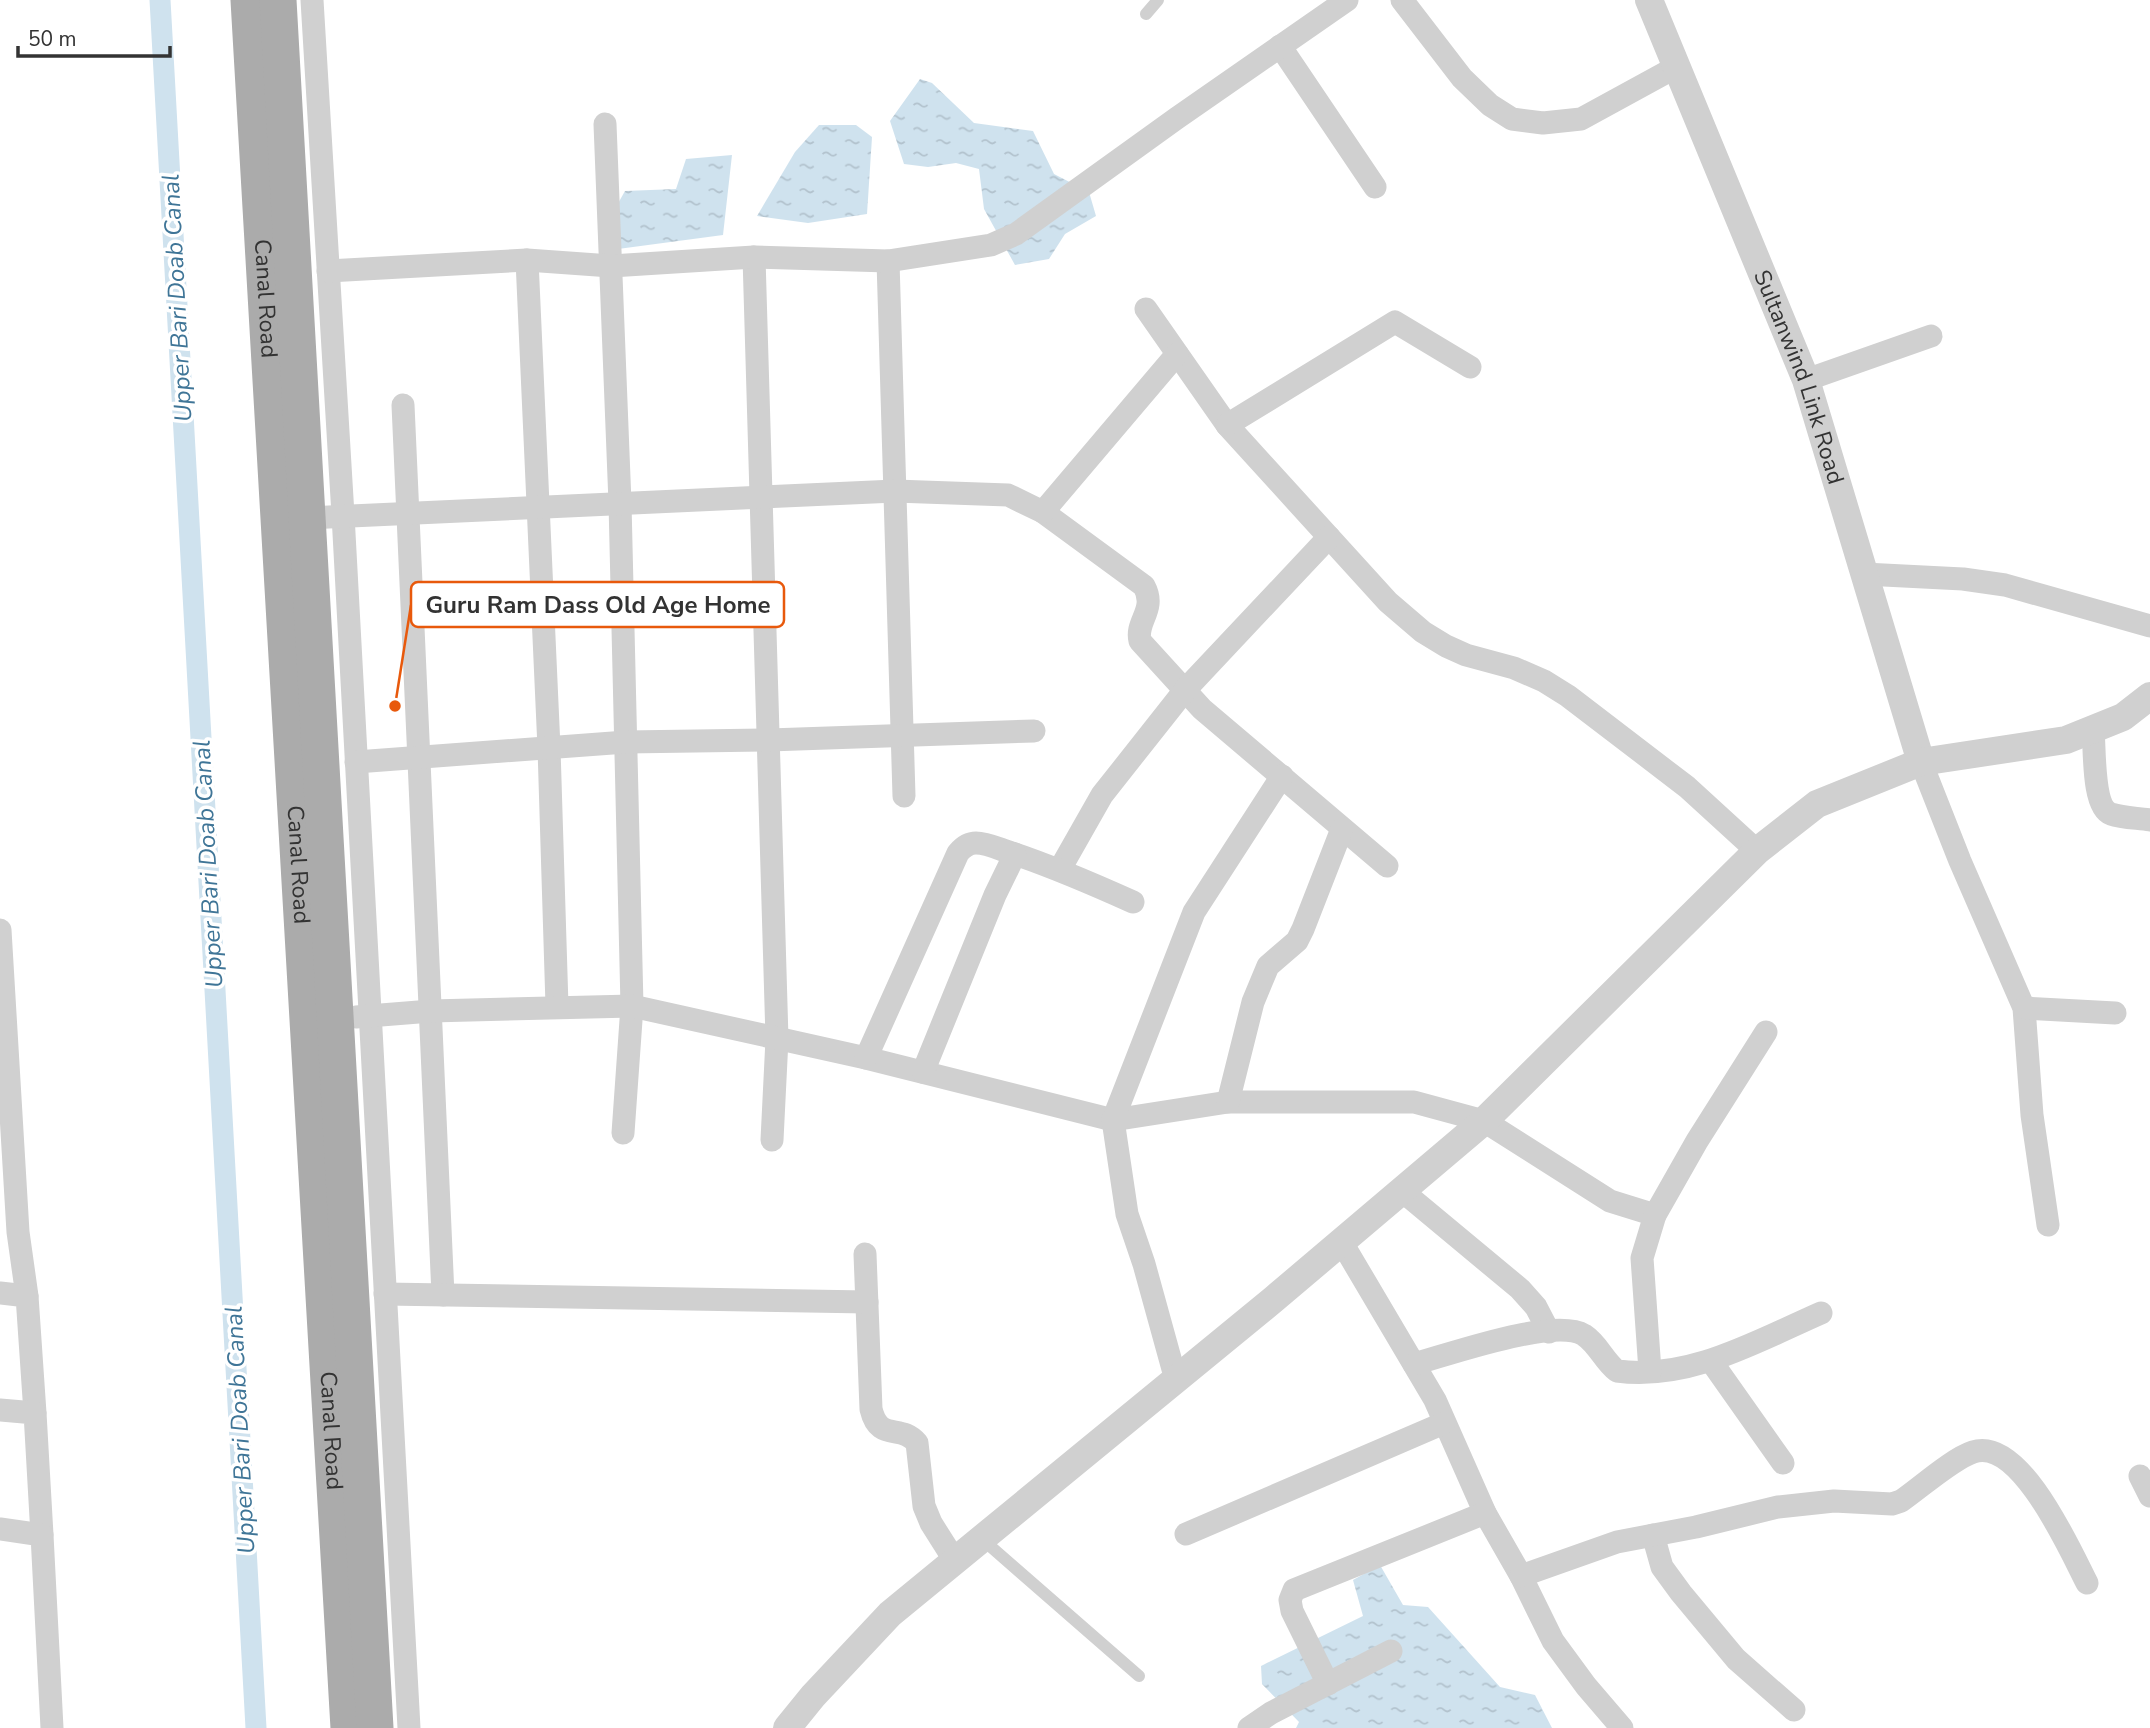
<svg xmlns="http://www.w3.org/2000/svg" width="2150" height="1728" font-family="'Nunito Sans',sans-serif">
<defs>
<pattern id="water-ripples" width="26" height="14" patternUnits="userSpaceOnUse" patternTransform="scale(1.75)"><rect width="26" height="14" fill="#cfe2ee"/><path d="M2 4q2-2 4 0t4 0M15 11q2-2 4 0t4 0" fill="none" stroke="#b2c2cd"/></pattern>
</defs>
<rect width="100%" height="100%" fill="#fff"/>
<!-- water -->
<g fill="url(#water-ripples)">
<polygon points="920,79 932,83 974,123 1033,131 1054,174 1089,192 1096,216 1065,234 1049,259 1015,265 984,209 979,169 956,163 928,167 904,164 890,121"/>
<polygon points="819,125 856,125 872,137 867,214 808,223 757,216 795,152"/>
<polygon points="732,155 723,235 618,249 616,207 625,191 676,189 686,159"/>
<polygon points="1380,1565 1403,1605 1428,1607 1500,1687 1535,1695 1552,1728 1296,1728 1299,1722 1262,1684 1261,1666 1363,1616 1353,1580"/>
</g>
<g fill="none" stroke-linecap="round" stroke-linejoin="round">
<!-- canal -->
<polyline stroke="#cfe2ee" stroke-width="21" points="160,0 256,1728"/>
<!-- service -->
<g stroke="#d0d0d0" stroke-width="12">
<polyline points="1146,14 1158,0"/>
<polyline points="982,1539 1139,1676"/>
</g>
<!-- minor -->
<g stroke="#d0d0d0" stroke-width="23">
<polyline points="312,0 343,515 409,1728"/>
<polyline points="1402,0 1462,78 1490,105 1512,119 1543,123 1581,119 1678,66"/>
<polyline points="1280,46 1375,187"/>
<polyline points="605,124 620,503 632,1006 623,1133"/>
<polyline points="754,257 777,1039 772,1140"/>
<polyline points="527,260 549,748 557,1006"/>
<polyline points="888,261 904,796"/>
<polyline points="328,271 527,260 611,266 754,257 888,261 991,245 1016,234 1177,118 1347,0"/>
<polyline points="1146,309 1227,425 1388,602 1423,632 1446,646 1466,655 1514,668 1544,681 1568,696 1687,787 1757,851"/>
<polyline points="1806,380 1931,336"/>
<polyline points="403,405 443,1295"/>
<polyline points="1227,425 1395,322 1470,367"/>
<path d="M 1043,512 L 1144,586 C 1157,610 1135,621 1140,641 L 1202,709 L 1387,866"/>
<polyline points="307,518 895,491 1008,495 1043,512 1177,354"/>
<polyline points="1864,574 1963,579 2005,585 2150,626"/>
<path d="M 2093,730 C 2095,748 2092,807 2111,814 C 2123,818 2138,818 2150,820"/>
<polyline points="356,762 626,742 769,740 1034,731"/>
<polyline points="1921,762 1960,861 2024,1008 2032,1115 2048,1225"/>
<polyline points="1060,869 1102,795 1185,690 1329,537"/>
<polyline points="0,930 18,1232 27,1296"/>
<polyline points="2024,1008 2115,1013"/>
<polyline points="356,1017 431,1011 632,1006 866,1058 1113,1120 1228,1102 1414,1102 1484,1121 1610,1201 1655,1215"/>
<path d="M 866,1058 L 958,853 C 963,847 968,843 976,843 C 988,843 1001,850 1012,853 C 1054,867 1093,884 1133,902"/>
<polyline points="923,1072 995,895 1015,854"/>
<polyline points="1228,1102 1253,1002 1268,966 1297,941 1303,929 1342,829"/>
<polyline points="1401,1190 1520,1289 1536,1307 1549,1332"/>
<polyline points="1341,1241 1435,1400 1485,1513 1521,1576 1553,1641 1586,1686 1622,1728"/>
<path d="M 865,1254 L 871,1409 C 879,1443 901,1423 917,1443 L 924,1506 L 931,1523 L 955,1561"/>
<polyline points="0,1293 27,1296 35,1413"/>
<polyline points="385,1294 867,1302"/>
<polyline points="1711,1361 1783,1463"/>
<path d="M 1414,1364 C 1448,1355 1554,1317 1584,1335 C 1598,1344 1604,1361 1617,1371 C 1689,1381 1757,1341 1821,1313"/>
<polyline points="1650,1371 1642,1258 1655,1215 1697,1141 1766,1032"/>
<polyline points="1176,1380 1144,1264 1127,1214 1113,1120 1194,912 1282,776"/>
<polyline points="0,1410 35,1413 42,1535"/>
<polyline points="2140,1476 2150,1496"/>
<polyline points="0,1529 42,1535 52,1728"/>
<polyline points="1186,1534 1444,1423"/>
<polyline points="1653,1535 1662,1567 1681,1593 1736,1659 1794,1710"/>
<path d="M 1521,1576 L 1617,1542 L 1696,1527 L 1778,1507 L 1834,1501 L 1892,1504 L 1901,1501 C 1920,1488 1952,1459 1973,1452 C 2020,1436 2070,1550 2087,1583"/>
<polyline points="1328,1684 1292,1611 1290,1600 1294,1590 1485,1513"/>
<polyline points="1249,1728 1271,1713 1391,1651"/>
</g>
<!-- tertiary -->
<g stroke="#d0d0d0" stroke-width="28">
<path id="s1" d="M 1649,0 L 1806,380 L 1921,762"/>
<polyline points="787,1728 813,1696 890,1614 1274,1299 1484,1121 1757,851 1817,804 1921,762 2066,740 2123,717 2150,696"/>
</g>
<!-- primary -->
<g stroke="#ababab" stroke-width="37">
<path id="s2" d="M 249,0 L 349,1728"/>
<polyline points="278,0 375,1728"/>
</g>
</g>
<g text-anchor="middle" stroke-width="7" stroke-linejoin="round" paint-order="stroke">
<!-- street labels -->
<g font-size="23" fill="#333" stroke="#fff">
<text dy="8" stroke="none"><textPath href="#s2" startOffset="299">Canal Road</textPath></text>
<text dy="8" stroke="none"><textPath href="#s1" startOffset="406">Sultanwind Link Road</textPath></text>
<text dy="8" stroke="none"><textPath href="#s2" startOffset="866">Canal Road</textPath></text>
<text dy="8" stroke="none"><textPath href="#s2" startOffset="1433">Canal Road</textPath></text>
</g>
<!-- water labels -->
<g font-size="24" font-style="italic" fill="#3f7597" stroke="#fff">
<text transform="translate(177 298) rotate(-93)" y="8">Upper Bari Doab Canal</text>
<text transform="translate(208 864) rotate(-93)" y="8">Upper Bari Doab Canal</text>
<text transform="translate(240 1430) rotate(-93)" y="8">Upper Bari Doab Canal</text>
</g>
</g>
<!-- callouts -->
<path fill="none" stroke="#e8590c" stroke-width="2.5" d="M395 706L411 605"/>
<circle fill="#e8590c" stroke="#fff" stroke-width="2.5" cx="395" cy="706" r="7"/>
<rect fill="#fff" stroke="#e8590c" stroke-width="2.5" x="411" y="582" width="373" height="45" rx="7"/>
<g font-size="24" text-anchor="middle" font-weight="bold" fill="#333">
<text x="598" y="613">Guru Ram Dass Old Age Home</text>
</g>
<!-- scale -->
<path d="M18 46v10h152v-10" fill="none" stroke="#333333" stroke-width="3.5"/>
<text x="28" y="46" font-size="21" fill="#333333" stroke="#ffffff" stroke-width="5" paint-order="stroke">50 m</text>
</svg>
